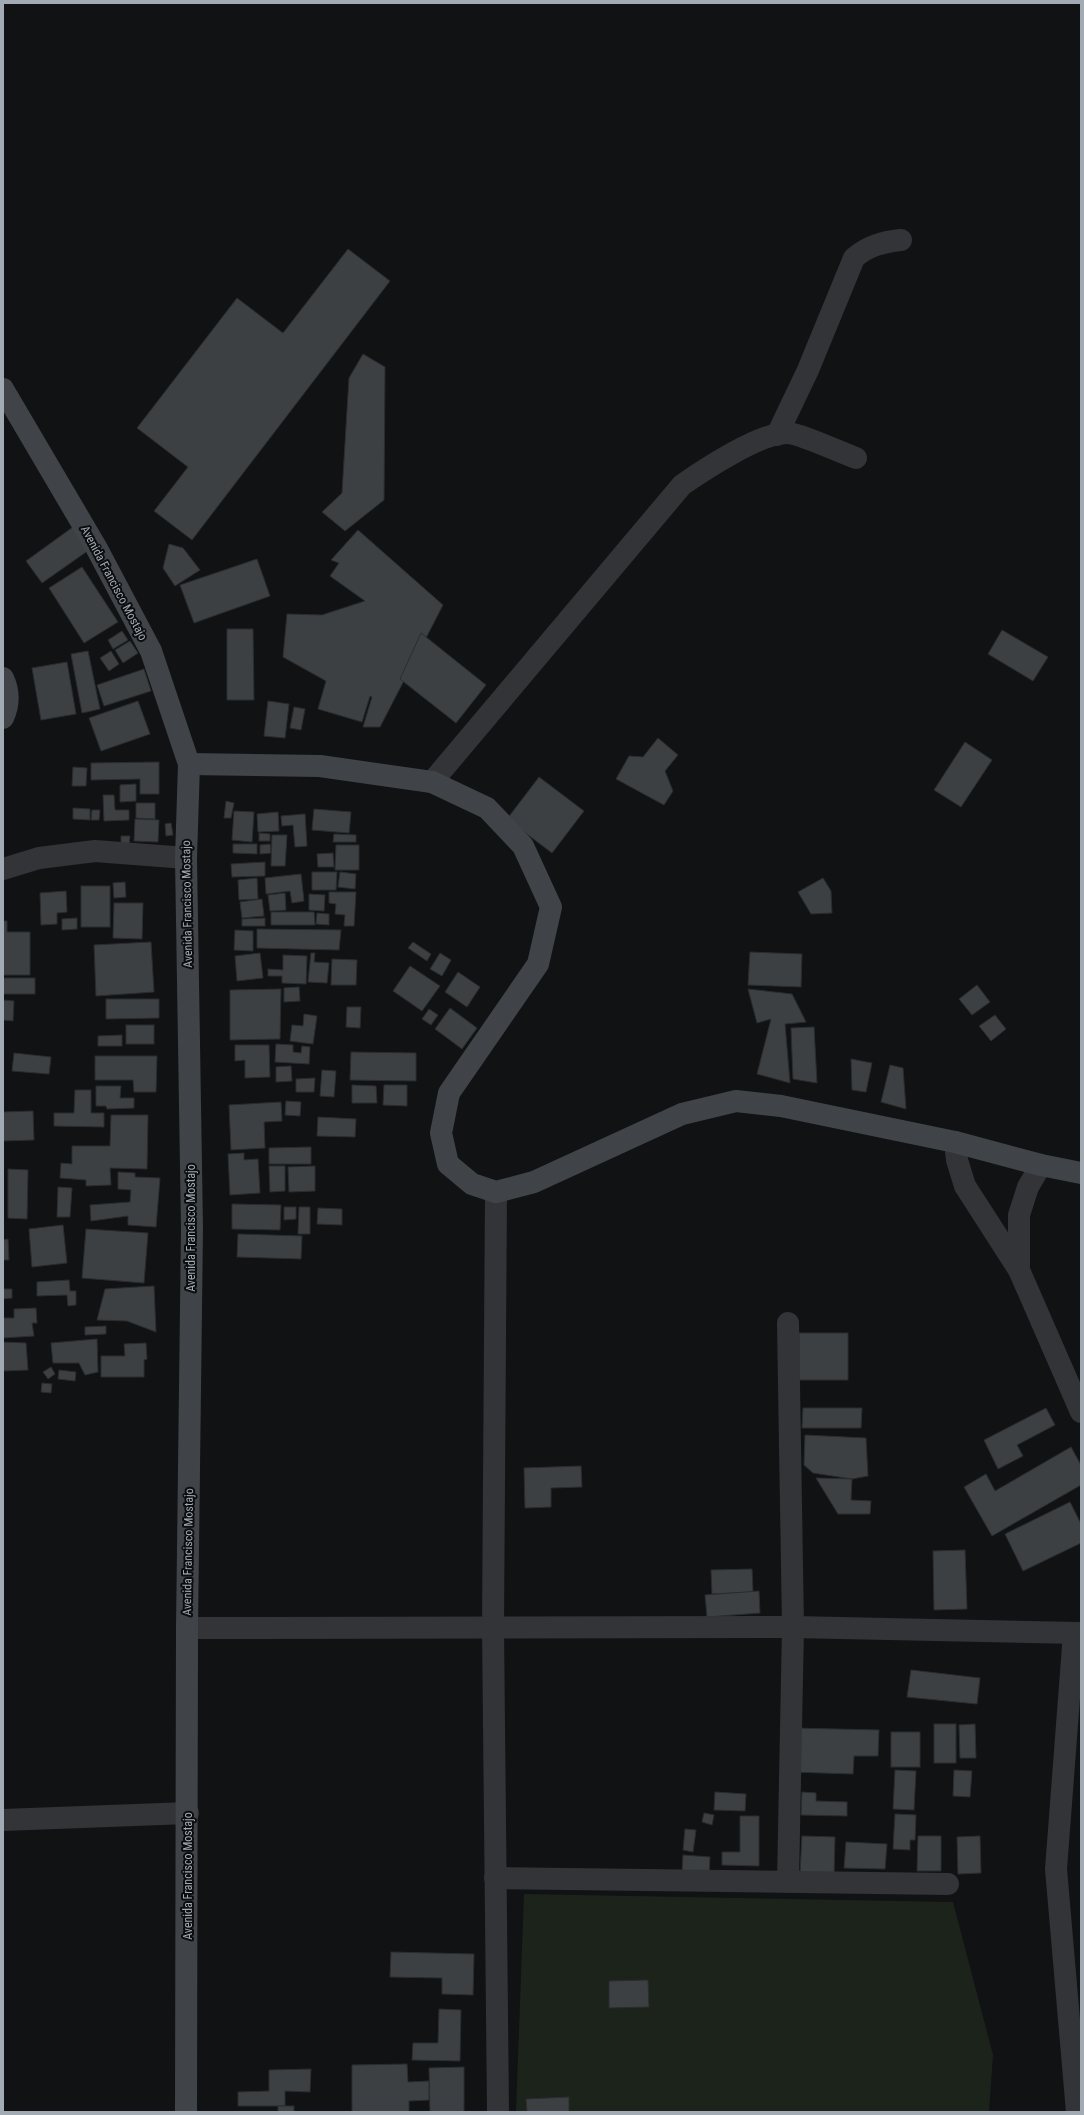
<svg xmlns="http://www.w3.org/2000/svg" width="1084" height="2115" font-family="'Roboto Condensed',sans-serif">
<rect width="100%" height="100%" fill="#111213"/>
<!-- green -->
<polygon fill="#1c231b" points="524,1894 953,1902 993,2055 989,2112 516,2112"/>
<!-- building -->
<g fill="#3d4043" stroke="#2b2c2f">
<polygon points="348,249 390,281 192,540 154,511 188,467 137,428 237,298 283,333"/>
<polygon points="363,354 385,367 384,500 345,531 322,512 342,493 349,378"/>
<polygon points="73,527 89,550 42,583 26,561"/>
<polygon points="358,530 443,605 380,727 363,727 372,697 370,696 362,722 318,709 326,681 283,657 287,614 322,615 365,601 330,576 339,563 331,560"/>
<polygon points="169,544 183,548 200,570 175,586 163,568"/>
<polygon points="257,559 270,596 194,623 180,585"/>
<polygon points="82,567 118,622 84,643 49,588"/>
<polygon points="227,629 253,629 254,700 227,700"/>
<polygon points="1002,630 1048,657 1033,681 988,654"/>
<polygon points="122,631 128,640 113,649 108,640"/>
<polygon points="421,633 486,685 456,723 400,679"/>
<polygon points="130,641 138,653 123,663 115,650"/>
<polygon points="88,651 100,709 82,713 71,654"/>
<polygon points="111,651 119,664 109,671 100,658"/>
<polygon points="67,662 76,714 41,720 32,668"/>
<polygon points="144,669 151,691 104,706 97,685"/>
<polygon points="138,701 150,734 101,751 89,718"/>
<polygon points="268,701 289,704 285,738 264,736"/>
<polygon points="294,707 305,709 301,730 290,728"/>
<polygon points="658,738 678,755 665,771 673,791 664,805 616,779 629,756 643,757"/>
<polygon points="965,742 992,760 961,807 934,790"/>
<polygon points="159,762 159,794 140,794 140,779 91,780 91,763"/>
<polygon points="73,767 87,768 86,786 72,786"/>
<polygon points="539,777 584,811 552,853 507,819"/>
<polygon points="136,784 136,801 120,802 120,785"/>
<polygon points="103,795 114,795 115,810 129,810 129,820 104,821"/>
<polygon points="226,801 234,803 231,818 224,818"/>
<polygon points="136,803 155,803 155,819 136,818"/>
<polygon points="73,808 90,809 90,820 73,819"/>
<polygon points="314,809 351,812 349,833 312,830"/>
<polygon points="92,810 100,810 99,820 91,820"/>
<polygon points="234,811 254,812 252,842 232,840"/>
<polygon points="278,812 279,831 258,832 257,814"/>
<polygon points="305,814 307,846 295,847 293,825 282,826 281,816"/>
<polygon points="135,819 159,820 158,842 134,841"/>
<polygon points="171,823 173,835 166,836 165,824"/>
<polygon points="259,833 270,834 270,841 259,841"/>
<polygon points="334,834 356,835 356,842 333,842"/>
<polygon points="272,835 287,835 285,866 271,866"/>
<polygon points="121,836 130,836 129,845 121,845"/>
<polygon points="233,844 257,844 257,854 233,853"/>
<polygon points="270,844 271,853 260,854 260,845"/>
<polygon points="336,845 359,845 359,870 335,870"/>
<polygon points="333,853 334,867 318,867 317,854"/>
<polygon points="265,862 265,876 232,877 231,864"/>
<polygon points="312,872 337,872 336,890 312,890"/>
<polygon points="340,872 356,874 355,889 338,887"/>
<polygon points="301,874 304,901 292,903 290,891 266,894 265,878"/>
<polygon points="257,878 258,899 239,900 238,880"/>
<polygon points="823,878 831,891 832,913 811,914 798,892"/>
<polygon points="125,882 126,897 114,898 113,883"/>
<rect x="81" y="886" width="29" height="41"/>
<polygon points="66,891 67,912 57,913 57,924 41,925 40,893"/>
<polygon points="329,892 356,892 354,926 344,926 345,915 335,914 336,904 329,903"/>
<polygon points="285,893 286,910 270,911 268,895"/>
<polygon points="309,894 325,895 324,911 309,910"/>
<polygon points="262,899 264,916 242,918 240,902"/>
<polygon points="114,903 143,903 142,939 113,938"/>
<polygon points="271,912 314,912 315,925 271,925"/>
<polygon points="317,913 329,914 329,925 316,924"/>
<polygon points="77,918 77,929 62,930 62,919"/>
<polygon points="265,918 265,926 242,926 242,919"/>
<polygon points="3,921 7,921 7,932 30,932 30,975 3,975"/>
<polygon points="257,929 341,930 339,950 257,948"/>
<polygon points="235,930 253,931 253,951 234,950"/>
<polygon points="151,942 154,992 96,996 94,945"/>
<polygon points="413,942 431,954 427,961 408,948"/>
<polygon points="750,952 802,954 801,987 748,985"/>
<polygon points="260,953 263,978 237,981 235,956"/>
<polygon points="311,953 315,953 314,962 329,963 327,983 308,982"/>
<polygon points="440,953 451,960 442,976 430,969"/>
<polygon points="283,955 307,956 306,984 282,983 282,976 268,976 268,969 283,970"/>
<polygon points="332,959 357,960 356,985 331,985"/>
<polygon points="410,966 440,986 422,1011 393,991"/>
<polygon points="458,972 480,987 467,1007 445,992"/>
<rect x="3" y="978" width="32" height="16"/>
<polygon points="977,985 990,1002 972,1015 959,999"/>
<polygon points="299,987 300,1001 284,1002 284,988"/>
<polygon points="281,989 280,1039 230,1040 230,990"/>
<polygon points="748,989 792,994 806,1022 785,1024 790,1083 757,1074 771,1019 757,1023"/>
<polygon points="106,999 159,999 159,1018 106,1019"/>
<polygon points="3,1000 14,1001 13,1021 3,1020"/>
<polygon points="347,1007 361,1007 360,1028 346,1027"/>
<polygon points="450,1008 477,1028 462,1049 435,1029"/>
<polygon points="429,1009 438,1015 431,1025 422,1019"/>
<polygon points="304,1014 317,1016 313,1044 290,1041 292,1025 303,1026"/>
<polygon points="995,1015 1006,1029 991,1041 979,1026"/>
<rect x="126" y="1025" width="28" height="19"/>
<polygon points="814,1027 817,1083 793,1079 791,1028"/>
<polygon points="122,1035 122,1046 98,1046 98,1036"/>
<polygon points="276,1044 293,1045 293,1052 301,1053 302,1046 310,1047 309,1064 275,1062"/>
<polygon points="235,1045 269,1045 270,1077 245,1078 245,1060 235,1061"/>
<polygon points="351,1052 416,1053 416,1081 350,1080"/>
<polygon points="14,1053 51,1057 49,1074 12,1071"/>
<polygon points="95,1056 157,1056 156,1092 134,1092 133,1080 95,1080"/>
<polygon points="851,1059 872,1063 866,1092 852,1090"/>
<polygon points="890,1065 903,1068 906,1109 881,1102"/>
<polygon points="291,1066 292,1081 276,1082 276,1067"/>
<polygon points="322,1070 336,1071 334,1097 320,1096"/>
<polygon points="315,1078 314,1092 296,1092 296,1079"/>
<polygon points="352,1085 376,1086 377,1103 352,1103"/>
<polygon points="384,1085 407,1085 407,1106 383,1105"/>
<polygon points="96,1086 121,1086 120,1098 134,1098 134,1108 107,1109 106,1106 96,1106"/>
<polygon points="75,1090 91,1090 91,1113 104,1113 104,1127 54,1126 54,1113 74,1113"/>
<polygon points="286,1101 301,1102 300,1116 285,1115"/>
<polygon points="281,1102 282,1121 264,1122 265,1148 231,1150 229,1105"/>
<polygon points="33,1111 34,1140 3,1141 3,1112"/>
<polygon points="111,1115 148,1115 147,1169 110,1168 111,1185 86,1186 86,1180 60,1178 61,1163 72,1164 72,1146 110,1146"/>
<polygon points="318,1117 356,1119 355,1137 317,1136"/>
<polygon points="311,1147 311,1164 269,1164 269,1148"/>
<polygon points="244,1153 244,1160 258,1159 260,1193 230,1195 228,1154"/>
<polygon points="269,1166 285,1166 285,1191 270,1192"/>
<polygon points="315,1166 315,1191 289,1192 288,1167"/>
<polygon points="8,1169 28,1170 27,1219 8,1218"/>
<polygon points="118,1172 135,1173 135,1177 160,1178 156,1227 128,1225 128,1216 91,1221 90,1205 130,1202 131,1190 118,1189"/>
<polygon points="58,1187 72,1188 70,1217 57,1217"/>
<polygon points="232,1204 281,1205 280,1230 232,1229"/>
<polygon points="284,1207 296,1207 296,1219 284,1220"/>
<polygon points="299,1207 310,1207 310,1234 298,1234"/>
<polygon points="318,1208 342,1209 342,1225 317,1224"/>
<polygon points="63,1225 67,1263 32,1267 29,1229"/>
<polygon points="86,1229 148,1233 144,1283 82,1278"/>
<polygon points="238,1234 302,1236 301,1259 237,1257"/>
<polygon points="8,1239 9,1260 3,1260 3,1240"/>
<polygon points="69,1280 70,1291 76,1291 76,1305 68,1306 67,1295 37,1296 37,1282"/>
<polygon points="154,1286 156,1332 127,1321 97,1320 105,1289"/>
<polygon points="3,1289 12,1289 12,1298 3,1299"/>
<polygon points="36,1308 37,1323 32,1323 34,1336 3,1338 3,1318 14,1318 14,1309"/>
<polygon points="106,1326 106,1334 85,1335 85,1327"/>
<rect x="799" y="1333" width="49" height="47"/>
<polygon points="97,1339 98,1372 85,1375 79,1363 53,1363 51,1343"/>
<polygon points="3,1342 26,1343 28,1370 3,1371"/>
<polygon points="146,1343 147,1359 144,1360 144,1377 101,1377 101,1356 125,1356 124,1344"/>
<polygon points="51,1367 55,1374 48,1379 43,1372"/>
<polygon points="59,1370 76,1372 75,1381 58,1379"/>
<polygon points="42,1383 52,1384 51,1393 41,1392"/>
<polygon points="803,1408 862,1408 861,1428 802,1428"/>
<polygon points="1046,1408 1055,1425 1017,1445 1023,1456 998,1469 984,1440"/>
<polygon points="805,1435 866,1438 868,1476 852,1479 813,1473 804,1465"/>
<polygon points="1071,1447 1081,1465 1081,1485 992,1536 964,1487 986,1474 995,1491"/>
<polygon points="581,1466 582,1487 551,1488 551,1507 525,1508 524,1468"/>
<polygon points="816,1478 852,1479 851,1500 871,1501 870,1514 838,1514"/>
<polygon points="1070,1502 1081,1524 1081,1543 1023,1571 1005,1534"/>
<polygon points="965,1550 967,1609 934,1610 933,1551"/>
<polygon points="752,1569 753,1592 712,1594 711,1570"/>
<polygon points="759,1591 760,1613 707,1617 705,1595"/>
<polygon points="911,1670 980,1678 977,1704 907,1697"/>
<rect x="934" y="1724" width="22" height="39"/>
<polygon points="975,1724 976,1758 960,1758 959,1725"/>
<polygon points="793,1728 879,1730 878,1756 854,1756 853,1774 791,1772"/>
<rect x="891" y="1732" width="29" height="35"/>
<polygon points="895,1770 916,1771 914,1810 893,1809"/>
<polygon points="954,1770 972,1771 970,1797 953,1796"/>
<polygon points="715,1792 746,1794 745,1811 714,1810"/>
<polygon points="802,1792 816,1793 816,1801 847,1802 847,1816 801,1815"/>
<polygon points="704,1813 714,1815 712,1825 702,1822"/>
<polygon points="895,1814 916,1815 915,1840 910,1840 910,1850 893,1849"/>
<polygon points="740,1816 759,1816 759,1866 722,1865 722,1852 740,1852"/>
<polygon points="685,1829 696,1830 693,1852 683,1850"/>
<polygon points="802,1836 835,1837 834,1875 800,1874"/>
<polygon points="918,1836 941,1836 941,1871 917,1871"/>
<polygon points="980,1836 981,1873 958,1874 957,1837"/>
<polygon points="846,1842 887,1844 885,1869 844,1868"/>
<polygon points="683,1855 710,1857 709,1874 682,1873"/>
<polygon points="391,1952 474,1954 473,1995 442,1994 442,1978 390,1977"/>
<polygon points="648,1980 649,2007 609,2008 609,1981"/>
<polygon points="439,2009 461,2010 460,2061 412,2060 413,2043 438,2043"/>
<polygon points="407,2064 408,2082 429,2081 429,2100 409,2101 409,2112 352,2112 352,2065"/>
<polygon points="464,2067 464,2112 430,2112 429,2068"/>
<polygon points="311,2069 310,2092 285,2091 285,2106 238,2106 238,2092 269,2091 269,2070"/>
<polygon points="569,2097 569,2112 527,2112 526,2099"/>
<rect x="278" y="2106" width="16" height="6"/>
</g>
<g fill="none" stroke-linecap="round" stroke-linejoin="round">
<!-- street -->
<g stroke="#323438" stroke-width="22">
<path d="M 777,435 L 808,370 L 854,258 C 868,246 882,242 901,240"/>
<path d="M 432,782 L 682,485 C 705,469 760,433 787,433 C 799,433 842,453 856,458"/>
<polyline points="3,869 39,858 95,851 186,858"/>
<polyline points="955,1142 957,1160 965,1186 1019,1270 1081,1412"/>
<polyline points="496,1192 493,1627 498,2112"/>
<polyline points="1019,1270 1019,1215 1028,1187 1041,1165"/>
<polyline points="788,1323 793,1627 788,1882"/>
<polyline points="187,1628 793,1627 1081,1633"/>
<polyline points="1074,1633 1056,1869 1077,2112"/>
<polyline points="3,1820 188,1813"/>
<polyline points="495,1878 948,1884"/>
</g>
<!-- secondary -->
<g stroke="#404448" stroke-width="22">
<polyline points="3,389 96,547 151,651 189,764 186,858 192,1228 187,1628 186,2112"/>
<path d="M 3,678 C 9,691 9,705 3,718"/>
<polyline points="189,764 320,766 432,782 487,808 523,846 551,907 538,964 449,1093 441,1133 448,1164 472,1184 496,1192 534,1182 682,1114 736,1101 781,1106 955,1142 1041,1165 1081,1173"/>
</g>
</g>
<g text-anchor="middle" stroke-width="4" stroke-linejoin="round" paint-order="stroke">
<!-- street labels -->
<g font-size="12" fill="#a2abb4" stroke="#0c0d0e">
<text transform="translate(114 583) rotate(62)" y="4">Avenida Francisco Mostajo</text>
<text transform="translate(187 904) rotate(-91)" y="4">Avenida Francisco Mostajo</text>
<text transform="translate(191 1228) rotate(-90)" y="4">Avenida Francisco Mostajo</text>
<text transform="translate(188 1552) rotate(-89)" y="4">Avenida Francisco Mostajo</text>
<text transform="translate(188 1876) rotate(-90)" y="4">Avenida Francisco Mostajo</text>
</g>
</g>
<!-- border -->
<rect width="1084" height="2115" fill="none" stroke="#a2abb4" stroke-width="8"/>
</svg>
